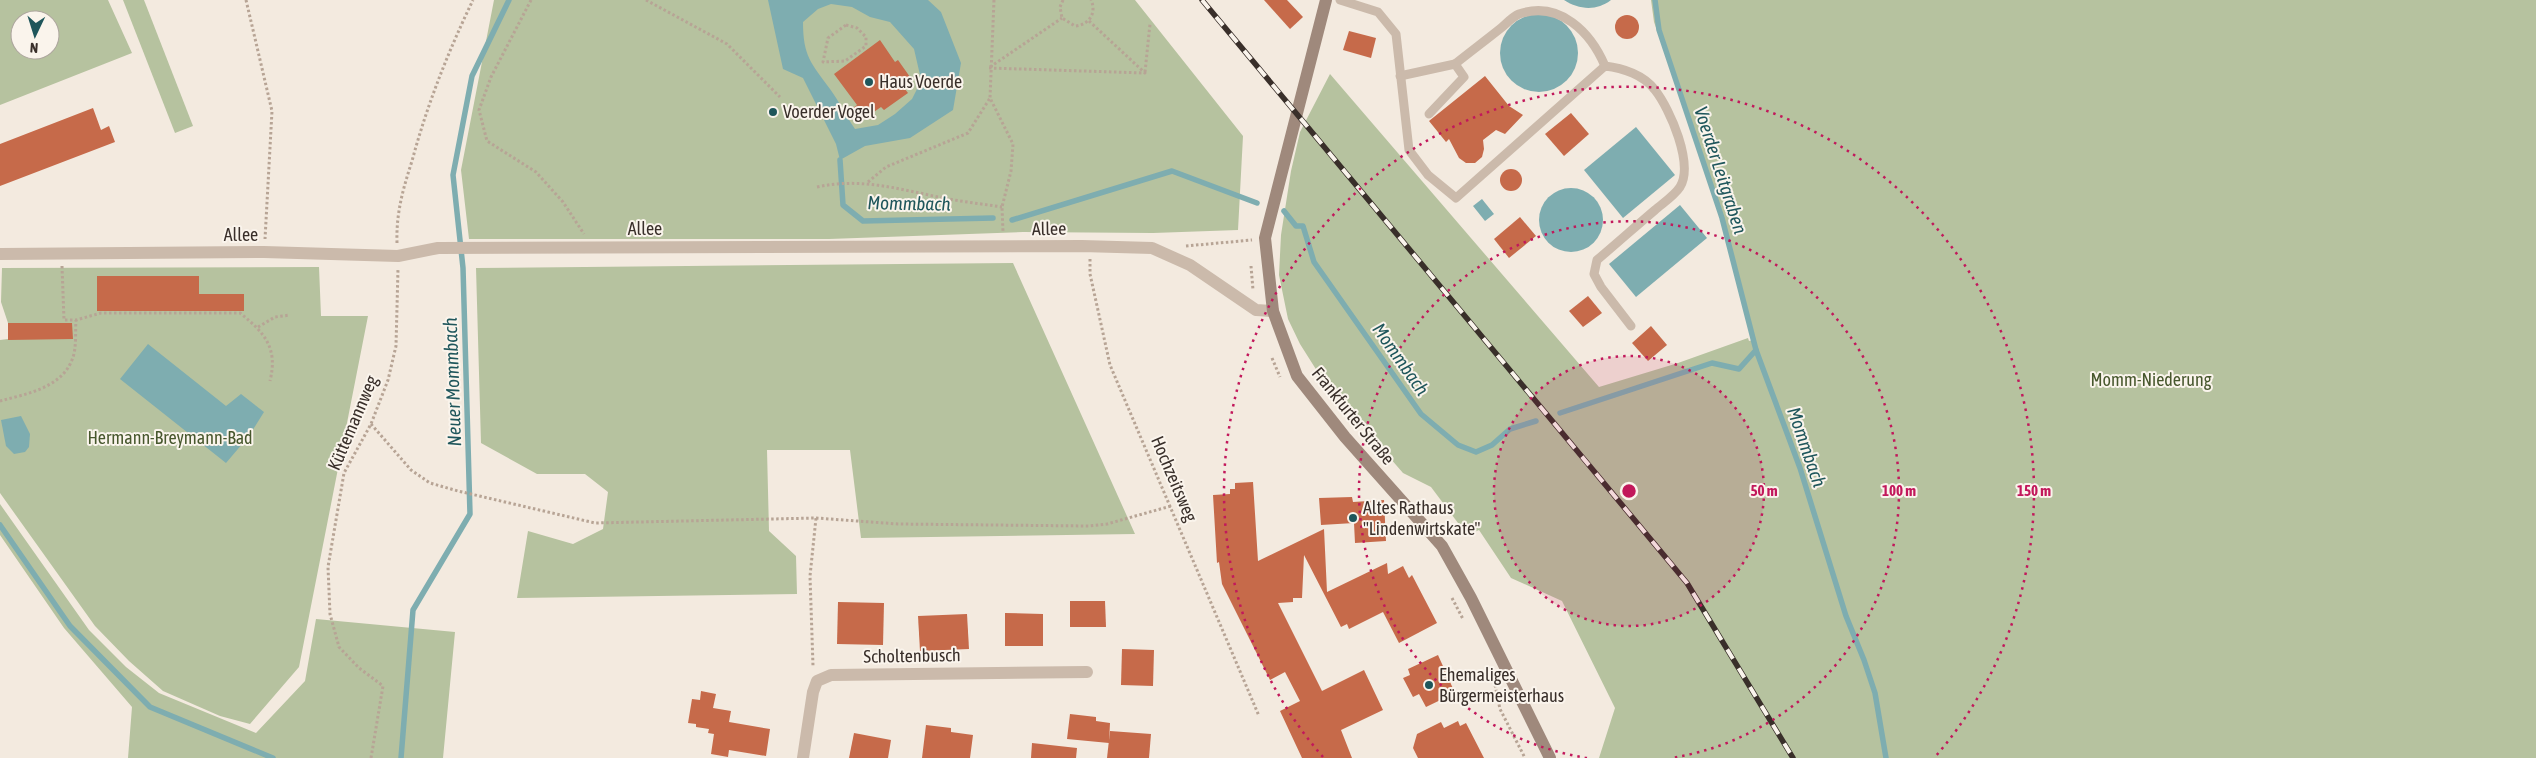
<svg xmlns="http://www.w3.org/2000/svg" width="2536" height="758" font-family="'Asap Condensed',sans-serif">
<rect width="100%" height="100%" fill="#f3eadf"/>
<!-- green -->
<g fill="#b6c29f" fill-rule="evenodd">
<path d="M 0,0 L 108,0 L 132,53 L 0,105 ZM 20,20 L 50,20 L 50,50 L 20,50 Z"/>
<polygon points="123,0 144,0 193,126 175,133"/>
<polygon points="494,0 1135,0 1243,136 1238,230 1153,233 1023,232 829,239 469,239 461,170"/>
<polygon points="1651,0 2536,0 2536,758 1599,758 1615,708 1562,601 1511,578 1479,530 1467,535 1431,487 1403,473 1324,382 1300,344 1288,319 1279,275 1281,235 1291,171 1300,132 1330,74 1599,387 1678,363 1748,338 1749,341 1754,340 1719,206 1654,22"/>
<polygon points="1013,263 1135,534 861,538 850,450 767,450 769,531 796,556 797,594 517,598 528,531 573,544 603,529 608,492 585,474 537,474 481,443 476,268"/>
<polygon points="319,267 321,316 368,316 299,667 250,724 220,716 163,691 129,661 95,626 0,493 0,340 8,339 8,323 1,302 2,268"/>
<polygon points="0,504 89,630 126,667 159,693 256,733 305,681 316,619 455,632 443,758 128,758 132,707 64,628 0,535"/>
</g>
<!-- water -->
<g fill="#7eadb0" fill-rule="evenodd">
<path d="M 768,0 L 928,0 L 941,12 L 961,63 L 953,110 L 910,138 L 865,146 L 840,160 L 836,144 L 803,78 L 783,69 ZM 831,4 L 852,7 L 870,17 L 890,22 L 914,49 L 920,75 L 918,87 L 912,99 L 895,114 L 878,125 L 855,129 C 846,116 839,101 830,89 C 811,63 803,56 803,22 L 818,9 Z"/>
<path d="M 1564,0 L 1611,0 C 1597,11 1579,10 1564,0 Z"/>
<circle cx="1539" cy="53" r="39"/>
<polygon points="1636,127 1675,175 1623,218 1584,170"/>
<circle cx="1571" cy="220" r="32"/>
<polygon points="1482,199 1494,214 1485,221 1473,206"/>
<polygon points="1680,205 1707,238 1636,297 1609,264"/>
<polygon points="148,344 226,406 241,394 264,412 249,436 226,463 120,379"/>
<polygon points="21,416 30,434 29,447 25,452 14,454 6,446 1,420"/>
</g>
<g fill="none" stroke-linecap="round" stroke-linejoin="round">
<!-- stream -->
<g stroke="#7eadb0" stroke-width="5.5">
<polyline points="1655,0 1659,30 1722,218 1756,350 1800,468 1846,616 1864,660 1875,693 1886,758"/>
<polyline points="840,160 843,205 863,221 993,218"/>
<polyline points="1284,211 1296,226 1303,226 1314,262 1421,414 1458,445 1476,452 1492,445 1510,429 1536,421"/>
<polyline points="1012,220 1172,171 1257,203"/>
<polyline points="1560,413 1712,363 1739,369 1756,350"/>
<polyline points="0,525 70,626 150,707 273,758"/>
<polyline points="401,758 413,610 470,514 463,268 453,175 472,76 509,0"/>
</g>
</g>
<!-- building -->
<g fill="#c66a4a">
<polygon points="1264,0 1287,0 1303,17 1290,29"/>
<circle cx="1627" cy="27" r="12"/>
<polygon points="1349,31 1376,38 1371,58 1343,50"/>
<polygon points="880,40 895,62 898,60 910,77 901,84 908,93 884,110 881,107 858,123 849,111 857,105 834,74"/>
<polygon points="1485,76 1509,106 1523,115 1505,134 1496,130 1483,140 1484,149 1482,157 1475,163 1466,163 1459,158 1449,139 1446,142 1429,121"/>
<polygon points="93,108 101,130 109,126 115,142 0,186 0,144"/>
<polygon points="1571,113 1589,134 1564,156 1545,134"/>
<circle cx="1511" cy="180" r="11"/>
<polygon points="1520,217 1536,236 1509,258 1494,239"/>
<polygon points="97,276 199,276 199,294 244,294 244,311 97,311"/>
<polygon points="1588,296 1602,313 1583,327 1569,311"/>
<polygon points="8,323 72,323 73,339 8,340"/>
<polygon points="1651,326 1667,345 1648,361 1632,343"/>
<polygon points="1253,482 1258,561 1324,529 1327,592 1387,563 1388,574 1403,566 1409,578 1412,575 1437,623 1399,643 1383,612 1349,629 1347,624 1341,627 1304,555 1302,598 1293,598 1293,602 1278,603 1322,691 1364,670 1383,710 1341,730 1352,758 1302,758 1280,711 1300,701 1285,672 1270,680 1222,584 1219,562 1217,563 1213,495 1230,494 1230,489 1235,489 1235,483"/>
<polygon points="1352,497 1353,502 1384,500 1386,541 1355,543 1354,523 1321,525 1319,498"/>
<polygon points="1070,601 1105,601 1106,627 1070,627"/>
<polygon points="838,602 884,603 883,645 837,644"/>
<polygon points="1005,613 1043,614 1043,646 1005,646"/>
<polygon points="967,614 969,649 920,651 918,616"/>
<polygon points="1122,649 1154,650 1153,686 1121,685"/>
<polygon points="1438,655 1455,693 1426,707 1419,694 1413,697 1403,678 1410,675 1408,669"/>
<polygon points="701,691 716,694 713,708 731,711 729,722 770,729 766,756 729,750 728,757 711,754 714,734 708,733 709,729 696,727 696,724 688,723 692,699 700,700"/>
<polygon points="1070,714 1096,717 1096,721 1110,723 1109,743 1067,739"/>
<polygon points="1458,721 1460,726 1466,723 1484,758 1418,758 1413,748 1417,734 1441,722 1444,728"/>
<polygon points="926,725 951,728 951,732 973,735 970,758 922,758"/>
<polygon points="1110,731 1151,734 1149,758 1107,758"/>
<polygon points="854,733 891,740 888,758 849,758"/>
<polygon points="1032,743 1077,748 1076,758 1031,758"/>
</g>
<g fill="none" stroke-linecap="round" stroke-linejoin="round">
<!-- path -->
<g stroke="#b7a495" stroke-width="3" stroke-dasharray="2.5 2.5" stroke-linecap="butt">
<polyline points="246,0 272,111 265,239"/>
<polyline points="531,0 491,77 479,110 487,141 536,172 563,202 584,234"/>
<polyline points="646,0 727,44 780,97"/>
<polyline points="994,0 990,98 1013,144 1011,171 1002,207 1003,232"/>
<path d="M 1063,0 L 1060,7 L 1062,18 L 1075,26 C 1089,25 1097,13 1091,0"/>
<polygon points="846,25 857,28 866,37 866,46 845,61 823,62 828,38"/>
<polyline points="990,67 1062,18"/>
<polyline points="989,68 1145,73 1089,21"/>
<polyline points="1145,72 1150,24"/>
<polyline points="868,182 886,167 968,133 990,98"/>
<path d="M 817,187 C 862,177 901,190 944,198 C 963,202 983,204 1002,207"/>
<path d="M 397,243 C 396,213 403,189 412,161 C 427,105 448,52 473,0"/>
<polyline points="1186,246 1252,240"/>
<polyline points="1090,259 1090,274 1110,365 1259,716"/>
<path d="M 62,266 L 64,320 L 76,320 L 101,313 L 240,313 C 265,333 278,348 270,381"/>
<polyline points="1251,266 1253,290"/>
<polyline points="258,327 275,317 290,315"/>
<polyline points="1272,358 1280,377"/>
<path d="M 0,401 C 26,394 61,388 72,360 C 77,348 75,332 76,320"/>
<polyline points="371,424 411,470 430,483 458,491 595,523 816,518 810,576 813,666"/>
<polyline points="816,518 898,524 1089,526 1107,524 1171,506"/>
<polyline points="1452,598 1463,619"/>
<polyline points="1494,680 1500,709 1525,758"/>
<polyline points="371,758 383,686 359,668 339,647 330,614 328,567 344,473 371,424 388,380 396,346 398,269"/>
</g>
<!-- service -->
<g stroke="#cbbaab" stroke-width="9">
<path d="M 1340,0 L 1378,12 L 1396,34 L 1409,150 L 1428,175 L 1456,198 L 1605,66 C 1623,68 1644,75 1655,90 C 1670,109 1694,164 1680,187 C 1674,196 1663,203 1655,210 C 1635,227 1616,244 1597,260 L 1594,274 L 1601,287 L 1631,326"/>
<path d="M 1455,64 C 1470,52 1486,40 1501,28 C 1506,24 1512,17 1519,14 C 1560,0 1591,33 1605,66"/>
<polyline points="1400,76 1455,64 1464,77 1429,114"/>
</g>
<!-- minor -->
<g stroke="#cbbaab" stroke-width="12">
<polyline points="0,254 264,252 398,256 438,248 1082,246 1152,248 1190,265 1256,310 1273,311"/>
<polyline points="803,758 813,692 817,681 831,675 1087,672"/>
</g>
<!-- secondary -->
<polyline stroke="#9f897c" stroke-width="12" points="1326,0 1265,238 1273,311 1297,376 1345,437 1442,546 1471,598 1550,758"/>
<defs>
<polyline id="rail" points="1202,0 1687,583 1793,758"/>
</defs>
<!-- rail casing -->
<use href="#rail" stroke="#392f2a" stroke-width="5.5"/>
<!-- rail -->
<use href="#rail" stroke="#faf4ec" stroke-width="4" stroke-dasharray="11" stroke-linecap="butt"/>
</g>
<!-- distance rings -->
<circle cx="1629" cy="491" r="135" fill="#c2185b" fill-opacity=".12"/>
<g fill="none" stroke="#c2185b" stroke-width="2.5" stroke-dasharray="2.5 5">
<circle cx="1629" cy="491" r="135"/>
<path d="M1587 758A270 270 0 1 1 1671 758"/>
<path d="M1323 757A405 405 0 1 1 1935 757"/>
</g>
<!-- markers -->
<g fill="#1f565b" stroke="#faf4ec" stroke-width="2">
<circle cx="869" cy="82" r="5"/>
<circle cx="773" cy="112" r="5"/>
<circle cx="1353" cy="518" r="5"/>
<circle cx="1429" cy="685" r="5"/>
</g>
<g text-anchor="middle" stroke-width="4" stroke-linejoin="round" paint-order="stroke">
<!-- poi labels -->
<g font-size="18" fill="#392f2a" stroke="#faf4ec" text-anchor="start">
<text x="879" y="88">Haus Voerde</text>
<text x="783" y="118">Voerder Vogel</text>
<text x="1363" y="514">Altes Rathaus<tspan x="1363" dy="21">"Lindenwirtskate"</tspan></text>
<text x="1439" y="681">Ehemaliges<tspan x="1439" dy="21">Bürgermeisterhaus</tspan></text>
</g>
<!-- street labels -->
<g font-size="18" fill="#392f2a" stroke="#faf4ec">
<text x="645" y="235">Allee</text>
<text transform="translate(1049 229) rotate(-1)" y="6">Allee</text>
<text x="241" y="241">Allee</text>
<text transform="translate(1353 416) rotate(51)" y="6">Frankfurter Straße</text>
<text transform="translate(353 423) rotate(-67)" y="6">Küttemannweg</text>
<text transform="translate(1174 479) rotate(67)" y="6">Hochzeitsweg</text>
<text transform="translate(912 656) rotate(-1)" y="6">Scholtenbusch</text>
</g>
<!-- park labels -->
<g font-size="18" fill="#47572d" stroke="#faf4ec">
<text x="2151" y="386">Momm-Niederung</text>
<text x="170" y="444">Hermann-Breymann-Bad</text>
</g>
<!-- water labels -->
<g font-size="19" font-style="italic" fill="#1f565b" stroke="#faf4ec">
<text transform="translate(1721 170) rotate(72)" y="7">Voerder Leitgraben</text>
<text transform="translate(909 203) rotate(1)" y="7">Mommbach</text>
<text transform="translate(1401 359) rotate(55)" y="7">Mommbach</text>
<text transform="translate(452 382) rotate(-92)" y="7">Neuer Mommbach</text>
<text transform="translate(1807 447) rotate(71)" y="7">Mommbach</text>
</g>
</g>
<circle cx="1629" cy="491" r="8" fill="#c2185b" stroke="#faf4ec" stroke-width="2.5"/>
<g font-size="15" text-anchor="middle" font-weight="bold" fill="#c2185b" stroke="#faf4ec" stroke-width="4" stroke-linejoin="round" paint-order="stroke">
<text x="1764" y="496">50 m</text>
<text x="1899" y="496">100 m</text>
<text x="2034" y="496">150 m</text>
</g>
<!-- north arrow -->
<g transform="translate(35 35) rotate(184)"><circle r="24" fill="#faf4ec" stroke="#ada59e"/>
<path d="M0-4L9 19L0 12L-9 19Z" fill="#1f565b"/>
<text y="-8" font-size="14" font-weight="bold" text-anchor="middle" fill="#392f2a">N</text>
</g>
</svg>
